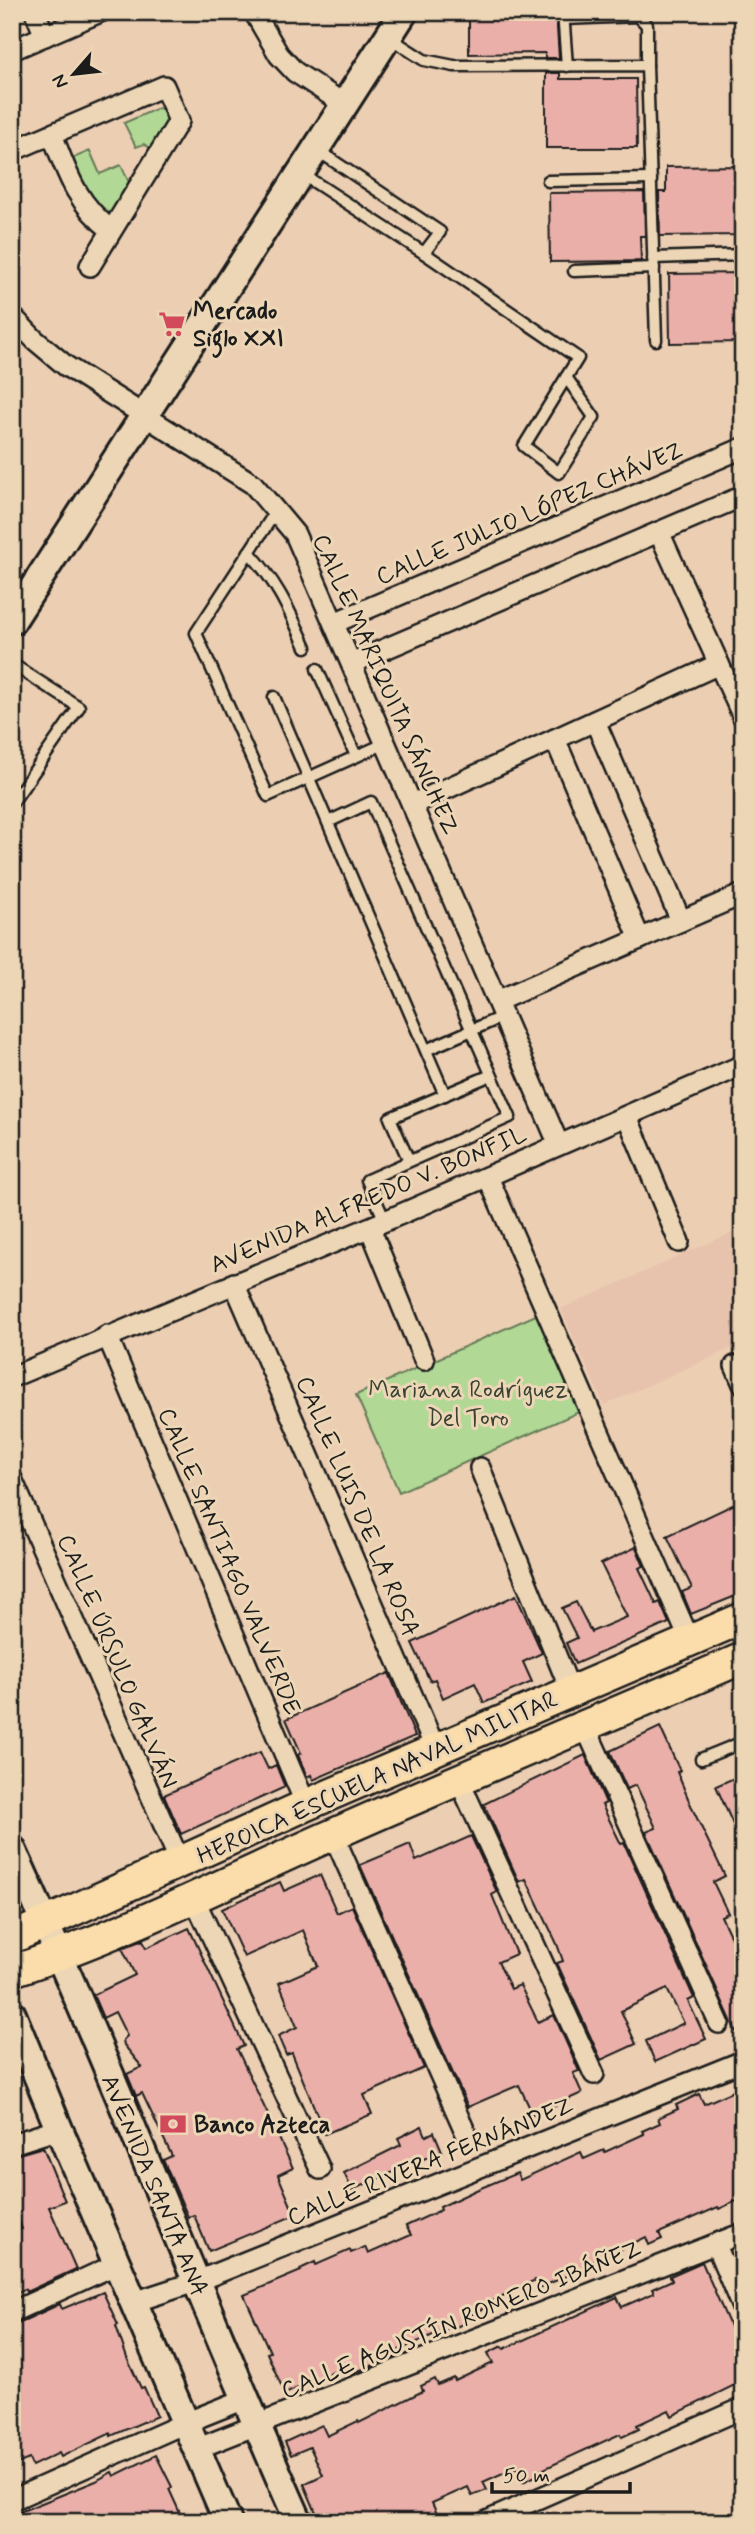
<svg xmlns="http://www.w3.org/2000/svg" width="755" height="2534" font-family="Mynerve,sans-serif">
<rect width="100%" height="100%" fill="#ecceb3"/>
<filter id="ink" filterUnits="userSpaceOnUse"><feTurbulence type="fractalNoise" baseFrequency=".0143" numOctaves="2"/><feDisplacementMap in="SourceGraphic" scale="14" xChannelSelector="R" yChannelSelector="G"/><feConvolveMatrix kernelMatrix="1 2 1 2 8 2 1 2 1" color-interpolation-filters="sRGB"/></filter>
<g filter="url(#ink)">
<!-- built -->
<polygon fill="#e7c2ad" points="738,1230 743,1240 743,1343 604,1405 561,1309"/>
<!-- green -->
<g fill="#b1d894" stroke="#667a58" stroke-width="2">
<polygon points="158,108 165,111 170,125 157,153 144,144 136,147 124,123"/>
<polygon points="90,151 100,174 121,165 133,191 112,217 105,217 82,183 71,159"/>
<polygon points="538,1314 581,1411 399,1492 356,1395"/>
</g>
<!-- building -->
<g fill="#eaafa9" stroke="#1c1c1c" stroke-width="2">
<polygon points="469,12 556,12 559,58 545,58 545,53 469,54"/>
<polygon points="546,73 560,73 560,79 636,79 637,148 546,148"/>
<polygon points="743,166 743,235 660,236 659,192 666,192 666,167"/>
<polygon points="644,192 645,236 640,236 641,261 550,262 549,193"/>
<polygon points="743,273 743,342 670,343 669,274"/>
<polygon points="743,1500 743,1593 691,1614 682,1592 692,1588 667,1536"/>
<polygon points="636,1547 644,1566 639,1568 656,1604 660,1602 669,1623 575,1664 566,1643 577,1638 562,1608 576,1602 591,1632 627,1617 601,1564"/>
<polygon points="516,1595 542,1653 523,1662 532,1682 484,1703 475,1683 443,1698 435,1679 430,1681 412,1643"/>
<polygon points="389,1673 415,1736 313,1780 311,1775 307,1777 298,1755 301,1753 286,1719"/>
<polygon points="660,1727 680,1771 677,1772 693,1810 725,1876 713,1882 728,1913 721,1916 738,1953 743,1951 743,2047 646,1832 656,1828 636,1785 627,1789 610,1751"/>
<polygon points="260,1752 268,1769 276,1765 285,1787 181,1834 164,1795"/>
<polygon points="585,1755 606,1803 602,1805 621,1844 624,1843 694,1998 688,2001 706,2039 655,2062 646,2041 684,2023 667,1989 621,2011 636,2044 601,2060 557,1963 563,1961 557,1944 526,1879 519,1882 484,1804"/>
<polygon points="743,1774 743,1847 716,1786"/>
<polygon points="471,1836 497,1892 492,1895 516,1954 498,1962 511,1989 520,1985 538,2022 554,2015 579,2071 573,2073 582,2093 533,2115 519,2085 468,2107 360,1865 410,1844 416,1861"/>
<polygon points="320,1875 337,1913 352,1906 424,2068 364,2095 372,2114 325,2134 292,2053 286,2055 278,2036 297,2027 279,1983 318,1966 303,1930 244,1957 222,1909 280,1882 284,1891"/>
<polygon points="189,1928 244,2046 237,2049 293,2168 278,2175 295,2215 209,2251 194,2215 188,2217 163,2160 172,2156 142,2093 136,2096 127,2074 142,2067 124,2045 123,2040 127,2036 115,2012 103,2018 93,1995 135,1975 122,1948 143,1940 146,1948"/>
<polygon points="743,2087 743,2198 719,2209 718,2207 659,2233 662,2239 649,2245 646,2237 593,2262 594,2264 539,2288 535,2280 482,2306 483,2309 465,2318 467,2322 452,2329 451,2327 399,2350 400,2355 345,2376 342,2368 285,2394 267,2353 270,2352 244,2295 301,2271 300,2269 315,2262 316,2265 350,2250 351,2253 365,2247 368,2254 411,2235 406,2226 441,2210 440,2207 476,2190 517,2173 520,2180 581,2152 584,2159 604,2150 605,2152 644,2134 642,2131 660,2123 658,2118 678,2109 676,2105 699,2094 704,2104"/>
<polygon points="422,2126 426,2136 434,2132 442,2151 352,2190 344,2173 401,2145 398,2138"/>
<polygon points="43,2147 65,2201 49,2207 76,2269 26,2292 25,2289 12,2295 12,2233 22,2229 12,2203 12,2194 17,2193 12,2181 12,2156"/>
<polygon points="702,2262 743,2356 743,2381 672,2416 669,2410 637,2425 639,2429 622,2437 620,2434 537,2472 538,2475 523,2482 516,2467 483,2482 487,2490 472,2496 468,2487 432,2503 437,2514 420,2522 320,2522 304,2484 323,2475 310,2447 291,2455 285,2442 322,2425 327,2436 358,2421 359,2423 423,2391 421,2386 435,2379 438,2385 454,2378 455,2381 493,2363 488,2353 502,2346 504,2349 617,2297 622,2307 654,2293 652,2289 672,2280 670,2276"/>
<polygon points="103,2292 118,2325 116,2326 127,2358 141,2388 144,2387 157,2416 111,2436 111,2433 61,2457 59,2453 32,2466 29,2459 12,2466 12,2326 60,2304 62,2309"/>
<polygon points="156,2455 172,2487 169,2489 184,2522 12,2522 12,2515 96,2481 112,2472 114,2476"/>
</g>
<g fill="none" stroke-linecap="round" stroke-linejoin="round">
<defs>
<g id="lane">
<polyline points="563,12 567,66"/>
<polyline points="564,19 638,16 647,25 647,65"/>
<polyline points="390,38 424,60 454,66 647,65 656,340"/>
<polyline points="317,150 440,232 424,253"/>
<polyline points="302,174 424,253 578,358 524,446 559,473 594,417 566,377"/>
<polyline points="548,181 651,179"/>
<polyline points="653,258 743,255"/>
<polyline points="574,271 654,268"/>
<polyline points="276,511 196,633 268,796 386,743"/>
<path d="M 249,552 C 277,582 289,610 306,647"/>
<polyline points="12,664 79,707 12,803"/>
<polyline points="317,669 356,756"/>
<polyline points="274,697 445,1095"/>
<polyline points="328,822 371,802 510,1117 367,1180 385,1221"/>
<polyline points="426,1050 504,1016"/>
<polyline points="409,1161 390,1118 491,1075"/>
<polyline points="701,1759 743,1742"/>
</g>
<g id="street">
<polyline points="35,12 45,36"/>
<polyline points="254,12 279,55 295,72 344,104"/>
<polyline points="12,50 100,12"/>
<path d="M 52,134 C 67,173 76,203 111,230"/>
<polyline points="12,151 164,86 179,121 90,266"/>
<polyline points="12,316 35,340 66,366 253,484 295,534 559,1145"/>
<polyline points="659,532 743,717"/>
<polyline points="334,623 743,448"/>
<polyline points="352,663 743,496"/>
<polyline points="595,721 681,921"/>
<polyline points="555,739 640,939"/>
<polyline points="413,804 719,664"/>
<polyline points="497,1001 743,894"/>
<polyline points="627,1116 679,1242"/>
<polyline points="488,1177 690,1641"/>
<polyline points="370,1228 424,1360"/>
<polyline points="234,1283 436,1750"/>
<polyline points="107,1335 306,1805"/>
<polyline points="735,1366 743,1384"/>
<polyline points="12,1377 385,1221 743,1065"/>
<polyline points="480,1468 571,1692"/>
<polyline points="12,1479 180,1862"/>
<polyline points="585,1726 719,2023"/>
<polyline points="459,1780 594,2074"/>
<polyline points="333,1834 468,2138"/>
<polyline points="194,1898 320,2169"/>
<polyline points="12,2144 59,2129"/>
<polyline points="716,2245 743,2310"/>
<polyline points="134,2302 195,2282 743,2061"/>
<polyline points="12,2312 117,2264"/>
<polyline points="196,2449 743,2233"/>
<polyline points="12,2500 185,2423 245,2399"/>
<polyline points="485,2522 743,2408"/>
</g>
<g id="secondary">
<polyline points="12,621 404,12"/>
<path d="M 12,1849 C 113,2071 200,2299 299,2522"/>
<polyline points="12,2014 59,2129 228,2522"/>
</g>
<g id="primary">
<polyline points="12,1938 306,1805 743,1618"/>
<path d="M 12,1971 C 123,1935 227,1881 334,1834 C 469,1774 607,1717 743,1658"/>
</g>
</defs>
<!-- lane casing -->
<use href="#lane" stroke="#1c1c1c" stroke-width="15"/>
<!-- street casing -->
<use href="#street" stroke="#1c1c1c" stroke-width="24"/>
<!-- secondary casing -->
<use href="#secondary" stroke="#1c1c1c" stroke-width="32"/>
<!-- primary casing -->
<use href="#primary" stroke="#1c1c1c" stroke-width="35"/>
<!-- lane -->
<use href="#lane" stroke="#ecd6b5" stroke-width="10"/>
<!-- street -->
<use href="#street" stroke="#ecd6b5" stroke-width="19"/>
<!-- secondary -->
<use href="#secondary" stroke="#ecd6b5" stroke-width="26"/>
<!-- primary -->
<use href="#primary" stroke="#fbddab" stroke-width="30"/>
</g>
</g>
<!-- icons -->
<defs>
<symbol id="supermarket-bare" viewBox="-9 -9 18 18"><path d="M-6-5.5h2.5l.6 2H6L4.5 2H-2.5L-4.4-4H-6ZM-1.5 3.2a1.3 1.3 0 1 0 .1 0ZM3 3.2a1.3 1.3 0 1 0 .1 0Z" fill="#d1495b" stroke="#ecd6b5" stroke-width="2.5" paint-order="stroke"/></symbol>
<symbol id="bank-bare" viewBox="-9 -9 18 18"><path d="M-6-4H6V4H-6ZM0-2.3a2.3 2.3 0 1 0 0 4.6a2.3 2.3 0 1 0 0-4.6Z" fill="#d1495b" stroke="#ecd6b5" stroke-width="2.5" paint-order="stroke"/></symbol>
</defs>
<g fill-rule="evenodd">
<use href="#supermarket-bare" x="153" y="305" width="38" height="38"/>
<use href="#bank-bare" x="154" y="2105" width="38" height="38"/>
</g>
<g text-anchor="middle" stroke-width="6" stroke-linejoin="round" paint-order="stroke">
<!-- poi labels -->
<g font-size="24" font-weight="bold" fill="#1c1c1c" stroke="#ecd6b5" text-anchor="start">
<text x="193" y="318">Mercado<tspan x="193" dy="28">Siglo XXI</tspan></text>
<text x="194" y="2132">Banco Azteca</text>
</g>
<!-- street labels -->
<g font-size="24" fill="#1c1c1c" stroke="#ecd6b5">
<text transform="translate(529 513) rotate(-23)" y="8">CALLE JULIO LÓPEZ CHÁVEZ</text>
<text transform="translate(386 684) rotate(66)" y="8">CALLE MARIQUITA SÁNCHEZ</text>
<text transform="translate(368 1199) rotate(-23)" y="8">AVENIDA ALFREDO V. BONFIL</text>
<text transform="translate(358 1506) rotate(67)" y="8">CALLE LUIS DE LA ROSA</text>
<text transform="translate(230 1561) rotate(67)" y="8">CALLE SANTIAGO VALVERDE</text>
<text transform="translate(118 1661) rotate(67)" y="8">CALLE ÚRSULO GALVÁN</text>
<text transform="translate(377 1777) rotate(-24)" y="8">HEROICA ESCUELA NAVAL MILITAR</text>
<text transform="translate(430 2161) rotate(-22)" y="8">CALLE RIVERA FERNÁNDEZ</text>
<text transform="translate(155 2185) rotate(67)" y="8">AVENIDA SANTA ANA</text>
<text transform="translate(461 2319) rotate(-22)" y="8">CALLE AGUSTÍN ROMERO IBÁÑEZ</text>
</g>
<!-- park labels -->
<g font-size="24" fill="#3a4234" stroke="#ecd6b5">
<text x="468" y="1397">Mariana Rodríguez<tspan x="468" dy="28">Del Toro</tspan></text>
</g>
</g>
<!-- margin -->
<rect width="755" height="2534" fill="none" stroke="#ecd6b5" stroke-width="42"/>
<rect x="21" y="21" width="713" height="2492" fill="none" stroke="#1c1c1c" stroke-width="2.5" filter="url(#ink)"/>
<!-- north arrow -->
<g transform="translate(74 74) rotate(242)" stroke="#ecd6b5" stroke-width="5" paint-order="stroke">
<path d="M0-5L12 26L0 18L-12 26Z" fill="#1c1c1c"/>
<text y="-10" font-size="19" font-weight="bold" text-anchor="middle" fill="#1c1c1c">N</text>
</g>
<!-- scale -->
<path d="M492 2482v10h138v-10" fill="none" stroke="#1c1c1c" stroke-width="3.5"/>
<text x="503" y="2482" font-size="21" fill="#1c1c1c" stroke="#ecd6b5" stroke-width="5" paint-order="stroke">50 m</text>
</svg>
